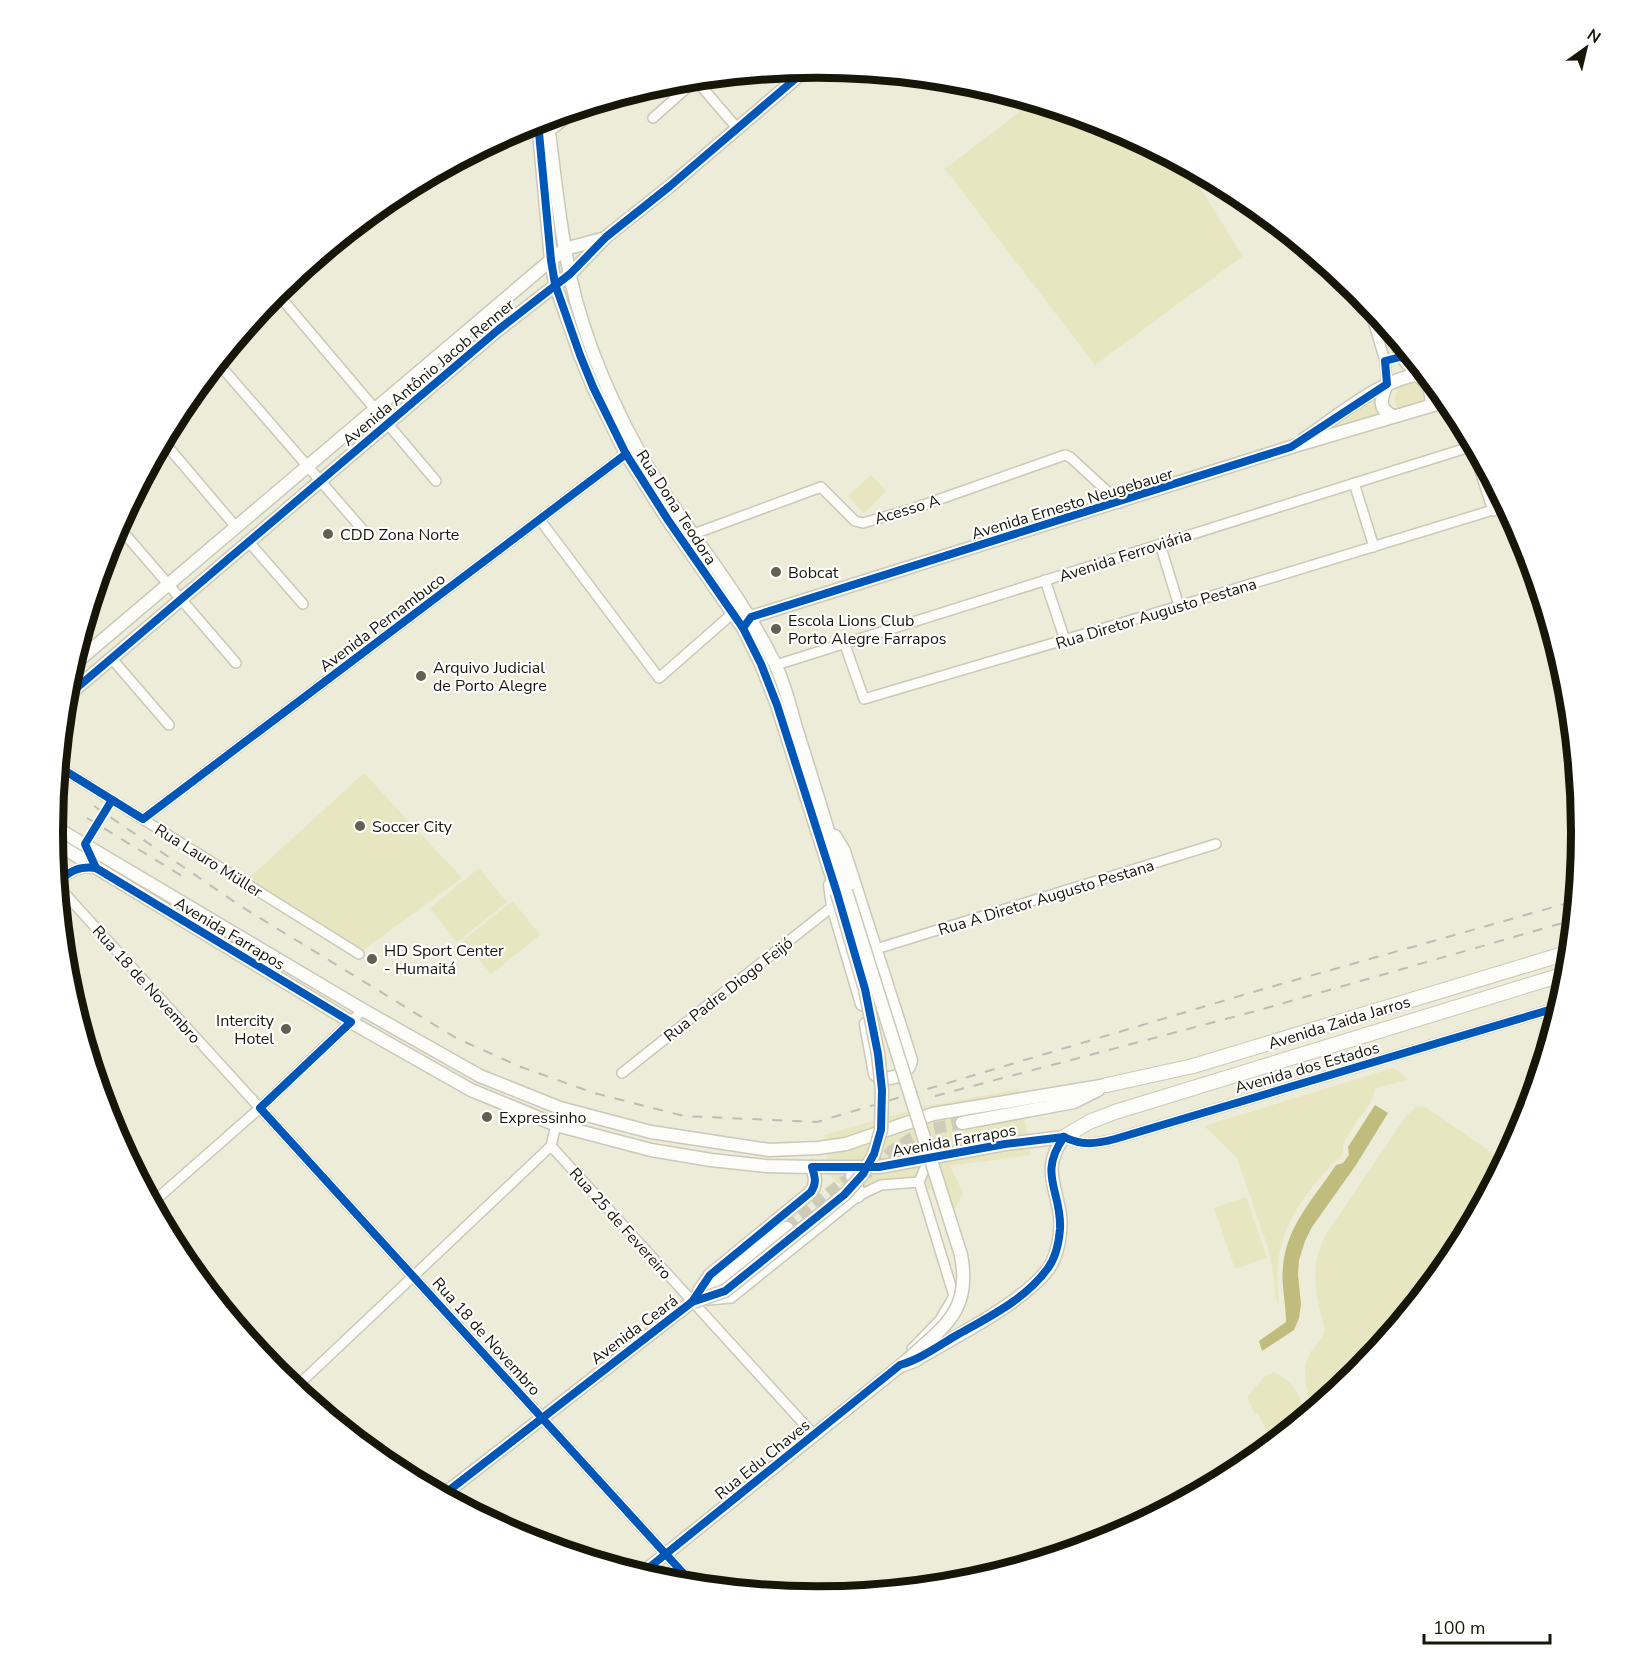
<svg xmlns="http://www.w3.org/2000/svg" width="1634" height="1664" font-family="'Nunito Sans',sans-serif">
<rect width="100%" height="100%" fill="#edecd8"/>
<!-- green -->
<g fill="#e8e6c1">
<polygon points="1032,102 1110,126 1186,166 1243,256 1095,365 945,169"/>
<polygon points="1413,379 1423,385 1423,398 1418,406 1400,411 1394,402 1398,382"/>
<polygon points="1379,394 1383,417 1330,431"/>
<polygon points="871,475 886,491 864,513 848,496"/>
<polygon points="364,773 462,878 363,950 248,879"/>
<polygon points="479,868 507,902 457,942 430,908"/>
<polygon points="513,901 540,935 491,974 463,940"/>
<path d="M 1393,1068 L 1407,1078 L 1407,1080 L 1375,1088 C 1374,1102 1364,1111 1356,1123 C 1352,1129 1347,1136 1344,1143 C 1342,1148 1345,1151 1341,1156 C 1338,1160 1334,1161 1331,1165 C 1290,1212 1272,1240 1279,1303 L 1277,1303 L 1270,1254 L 1237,1158 L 1204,1126 Z"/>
<path d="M 1019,1089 L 1031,1155 L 950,1166 L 963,1193 L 954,1211 L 918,1179 C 889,1178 878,1180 853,1196 L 830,1175 L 824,1135 L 926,1106 Z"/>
<path d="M 1424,1106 L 1504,1161 L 1452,1257 L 1357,1373 L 1314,1409 C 1306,1390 1300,1369 1311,1351 C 1316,1344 1322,1339 1325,1331 C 1316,1294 1308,1270 1326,1234 L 1407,1115 L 1416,1107 Z"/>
<polygon points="1246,1197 1267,1258 1235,1269 1214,1208"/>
<path d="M 1274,1372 C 1296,1383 1298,1393 1306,1415 L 1272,1443 L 1258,1413 L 1255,1414 L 1247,1397 L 1265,1376 Z"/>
</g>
<!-- water -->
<path fill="#c0bc7e" d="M 1375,1105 L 1388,1113 L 1356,1165 L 1312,1227 L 1305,1241 L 1299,1260 L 1298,1275 L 1301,1304 L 1299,1318 L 1294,1330 L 1262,1351 L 1259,1341 L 1286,1322 C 1286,1304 1281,1285 1283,1267 C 1286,1226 1315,1197 1336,1165 L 1343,1163 L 1349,1155 L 1348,1147 Z"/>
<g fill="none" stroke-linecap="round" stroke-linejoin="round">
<!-- major-tunnel -->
<polyline stroke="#cdccb9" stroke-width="12" stroke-dasharray="12 6" stroke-linecap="butt" points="787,1228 843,1182 876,1169 892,1151 912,1138 931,1129 962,1123"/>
<defs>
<g id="minor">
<polyline points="695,79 737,128"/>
<polyline points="653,118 697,79"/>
<polyline points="549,132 577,110"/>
<polyline points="276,292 436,481"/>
<polyline points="1368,304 1385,361 1387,384"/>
<polyline points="1394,336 1400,357 1415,374"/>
<polyline points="218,363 369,537"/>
<polyline points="163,441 236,527"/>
<polyline points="1472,446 1493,511"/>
<polyline points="1354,483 1374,547"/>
<polyline points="540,520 659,678 732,614 734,608"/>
<polyline points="118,526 236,663"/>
<polyline points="691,535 821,487 855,521 863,523 912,509 1065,455 1070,457 1120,503"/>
<polyline points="248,541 303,604"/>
<polyline points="1160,544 1179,606"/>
<polyline points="1045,580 1065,640"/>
<polyline points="844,642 864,699 1179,606 1506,506"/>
<polyline points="112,659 169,725"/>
<polyline points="776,665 1473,446"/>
<polyline points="59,767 359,954"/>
<polyline points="143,819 626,454 639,452"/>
<path d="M 57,882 C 71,872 78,866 95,868"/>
<polyline points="58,892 67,896 693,1584"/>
<polyline points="876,949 1216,844"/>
<polyline points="622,1073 833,906"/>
<path d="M 1064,1137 C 1082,1146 1096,1144 1115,1139 L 1559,1007"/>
<polyline points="551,1146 814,1435"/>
<polyline points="551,1146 560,1108"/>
<polyline points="152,1203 260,1108 363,1010"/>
<polyline points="708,1300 731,1298 858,1196 881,1185 919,1182"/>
<polyline points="912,1349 940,1320 954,1296 919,1182 924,1170 935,1161"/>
<polyline points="295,1388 551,1146"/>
</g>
<g id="major">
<path d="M 549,118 L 549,132 C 554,171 558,210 565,249 C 576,320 605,390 639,452 C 680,525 737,586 774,662 C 785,683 790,708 797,731 C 814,784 830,837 846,891"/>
<polyline points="538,122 551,260 555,284 580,355 593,387 626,454 668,520 743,628 761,664 777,705 837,893"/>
<path d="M 1415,374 C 1429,382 1432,390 1431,405"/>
<path d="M 1387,384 C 1381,398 1377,409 1393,416"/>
<path d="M 1304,439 C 1337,417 1387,374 1426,374"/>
<polyline points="746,621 751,617 1291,447 1447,401"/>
<polyline points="72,666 551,260 565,249 605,238"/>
<polyline points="66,697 498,330 570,274 606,237 670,186 808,68"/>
<polyline points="53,826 363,1010 480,1076 560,1108 651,1132 769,1150 818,1148 846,1144 933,1114 1107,1085"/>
<path d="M 835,836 L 844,851 L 911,1060 C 910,1075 885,1084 875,1074 L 866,1024"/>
<polyline points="54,842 351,1022 471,1090 556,1125 651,1150 711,1160 766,1166 812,1167 879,1167 1005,1144 1064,1137"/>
<polyline points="830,885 833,906 862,1004"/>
<polyline points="962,1123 1074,1102 1098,1090"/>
<polyline points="852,1176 856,1181 858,1196"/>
<path d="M 699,1291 L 710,1275 L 811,1192 C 817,1183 815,1177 812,1167"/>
<path d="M 903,1365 L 914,1361 C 954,1337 1022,1304 1049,1268 C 1058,1254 1062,1232 1060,1215 C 1055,1182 1042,1168 1064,1137"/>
<polyline points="443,1495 787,1228"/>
<polyline points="641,1574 905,1362"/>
</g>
<g id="highway">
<polyline points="1107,1085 1193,1066 1570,952"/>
<polyline points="1064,1137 1089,1122 1115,1112 1568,973"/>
</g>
</defs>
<!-- minor casing -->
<use href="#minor" stroke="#cac9ba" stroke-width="12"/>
<!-- major casing -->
<use href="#major" stroke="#cac9ba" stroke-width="15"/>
<!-- highway casing -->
<use href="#highway" stroke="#cac9ba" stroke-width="16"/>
<!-- minor -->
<use href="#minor" stroke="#fcfcf9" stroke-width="9"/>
<!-- major -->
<use href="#major" stroke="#fcfcf9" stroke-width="12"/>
<!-- highway -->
<use href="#highway" stroke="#fcfcf9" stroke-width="14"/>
<!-- rail -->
<g stroke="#bdbcb7" stroke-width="2" stroke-dasharray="10 10" stroke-linecap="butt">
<polyline points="94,806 242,907 456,1038 521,1067 594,1093 684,1116 817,1122 1253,992 1575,901"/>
<polyline points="87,818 182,876"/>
<polyline points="935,1096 1256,1011 1573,920"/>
</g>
<defs>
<g id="major-bridge">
<path d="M 846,891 L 961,1255 C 972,1312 943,1327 905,1362"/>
<polyline points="693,1302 725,1291 844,1195 863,1174 874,1154 881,1130 882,1090 878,1054 865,989 837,893"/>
</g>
</defs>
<!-- major-bridge casing -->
<use href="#major-bridge" stroke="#cac9ba" stroke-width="15" stroke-linecap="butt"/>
<!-- major-bridge -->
<use href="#major-bridge" stroke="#fcfcf9" stroke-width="12"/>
<defs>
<g id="cycleway">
<polyline points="538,122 551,260 555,284 580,355 593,387 626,454 668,520 743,628 761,664 777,705 837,893 865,989 878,1054 882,1090 881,1130 874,1154 863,1174 844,1195 725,1291 692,1302"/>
<polyline points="743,628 751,617 1291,447 1387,384 1385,361 1400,357 1416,363"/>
<polyline points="66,697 498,330 570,274 606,237 670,186 808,68"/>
<polyline points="59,767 143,819 626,454"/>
<polyline points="96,868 85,844 112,800"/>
<path d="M 57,882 C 71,871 78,866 96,868 L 351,1022 L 260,1108 L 693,1584"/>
<path d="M 1064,1137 C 1082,1146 1096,1144 1115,1139 L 1559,1007"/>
<path d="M 443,1495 L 692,1302 L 710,1275 L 811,1192 C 817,1183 815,1177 812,1167 L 879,1167 L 1005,1144 L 1064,1137"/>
<path d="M 641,1574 L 900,1365 C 921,1359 938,1346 957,1335 C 989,1317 1026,1299 1048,1268 C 1056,1257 1059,1242 1060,1229 C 1062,1191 1037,1175 1064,1137"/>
</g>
</defs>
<!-- cycleway casing -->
<use href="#cycleway" stroke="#fff" stroke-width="11"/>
<!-- cycleway -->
<use href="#cycleway" stroke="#0057b8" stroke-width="8"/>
</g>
<!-- markers -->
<g fill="#616151" stroke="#fff" stroke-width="2">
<circle cx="328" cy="534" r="6"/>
<circle cx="776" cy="572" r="6"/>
<circle cx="776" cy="629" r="6"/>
<circle cx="421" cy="676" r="6"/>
<circle cx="360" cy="826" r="6"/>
<circle cx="372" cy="959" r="6"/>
<circle cx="286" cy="1029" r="6"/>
<circle cx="487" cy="1117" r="6"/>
</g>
<g text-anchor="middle" stroke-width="4.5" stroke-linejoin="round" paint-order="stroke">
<!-- street labels -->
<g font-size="16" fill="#161609" stroke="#fff">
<text transform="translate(428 372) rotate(-40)" y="6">Avenida Antônio Jacob Renner</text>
<text transform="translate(1072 503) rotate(-17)" y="6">Avenida Ernesto Neugebauer</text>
<text transform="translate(677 507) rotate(57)" y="6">Rua Dona Teodora</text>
<text transform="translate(907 509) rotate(-17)" y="6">Acesso A</text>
<text transform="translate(1125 555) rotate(-18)" y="6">Avenida Ferroviária</text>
<text transform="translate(1156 613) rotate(-17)" y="6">Rua Diretor Augusto Pestana</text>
<text transform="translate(382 622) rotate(-37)" y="6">Avenida Pernambuco</text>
<text transform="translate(209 860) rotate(32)" y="6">Rua Lauro Müller</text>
<text transform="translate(1046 897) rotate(-17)" y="6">Rua A Diretor Augusto Pestana</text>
<text transform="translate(230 933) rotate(31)" y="6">Avenida Farrapos</text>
<text transform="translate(147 984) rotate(48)" y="6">Rua 18 de Novembro</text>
<text transform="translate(728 989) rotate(-38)" y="6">Rua Padre Diogo Feijó</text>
<text transform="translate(1339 1022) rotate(-17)" y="6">Avenida Zaida Jarros</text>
<text transform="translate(1307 1067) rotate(-16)" y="6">Avenida dos Estados</text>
<text transform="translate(954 1140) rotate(-10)" y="6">Avenida Farrapos</text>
<text transform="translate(621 1223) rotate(48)" y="6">Rua 25 de Fevereiro</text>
<text transform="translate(634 1329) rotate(-37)" y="6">Avenida Ceará</text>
<text transform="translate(487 1336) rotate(48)" y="6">Rua 18 de Novembro</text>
<text transform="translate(762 1459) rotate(-39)" y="6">Rua Edu Chaves</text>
</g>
<!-- poi labels -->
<g font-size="16" fill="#161609" stroke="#fff" text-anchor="start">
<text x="340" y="540">CDD Zona Norte</text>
<text x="788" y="578">Bobcat</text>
<text x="788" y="626">Escola Lions Club<tspan x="788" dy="18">Porto Alegre Farrapos</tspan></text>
<text x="433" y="673">Arquivo Judicial<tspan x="433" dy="18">de Porto Alegre</tspan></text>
<text x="372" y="832">Soccer City</text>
<text x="384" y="956">HD Sport Center<tspan x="384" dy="18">- Humaitá</tspan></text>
<text x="274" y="1026" text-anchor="end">Intercity<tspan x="274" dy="18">Hotel</tspan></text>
<text x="499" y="1123">Expressinho</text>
</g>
</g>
<!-- crop -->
<path d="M0 0H1634V1664H0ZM63 832a754 754 0 1 1 1508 0a754 754 0 1 1-1508 0Z" fill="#fff" fill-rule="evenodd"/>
<path fill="none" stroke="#161609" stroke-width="8" d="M63 832a754 754 0 1 1 1508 0a754 754 0 1 1-1508 0Z"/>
<!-- north arrow -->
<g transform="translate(1586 48) rotate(34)" stroke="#ffffff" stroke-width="4.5" paint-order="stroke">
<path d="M0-4.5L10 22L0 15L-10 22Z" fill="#161609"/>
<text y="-9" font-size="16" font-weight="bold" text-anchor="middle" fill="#161609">N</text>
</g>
<!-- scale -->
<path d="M1424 1634v9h126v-9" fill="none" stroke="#161609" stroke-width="3"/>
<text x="1433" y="1634" font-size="18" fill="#161609" stroke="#ffffff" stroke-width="4.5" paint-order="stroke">100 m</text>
</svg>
